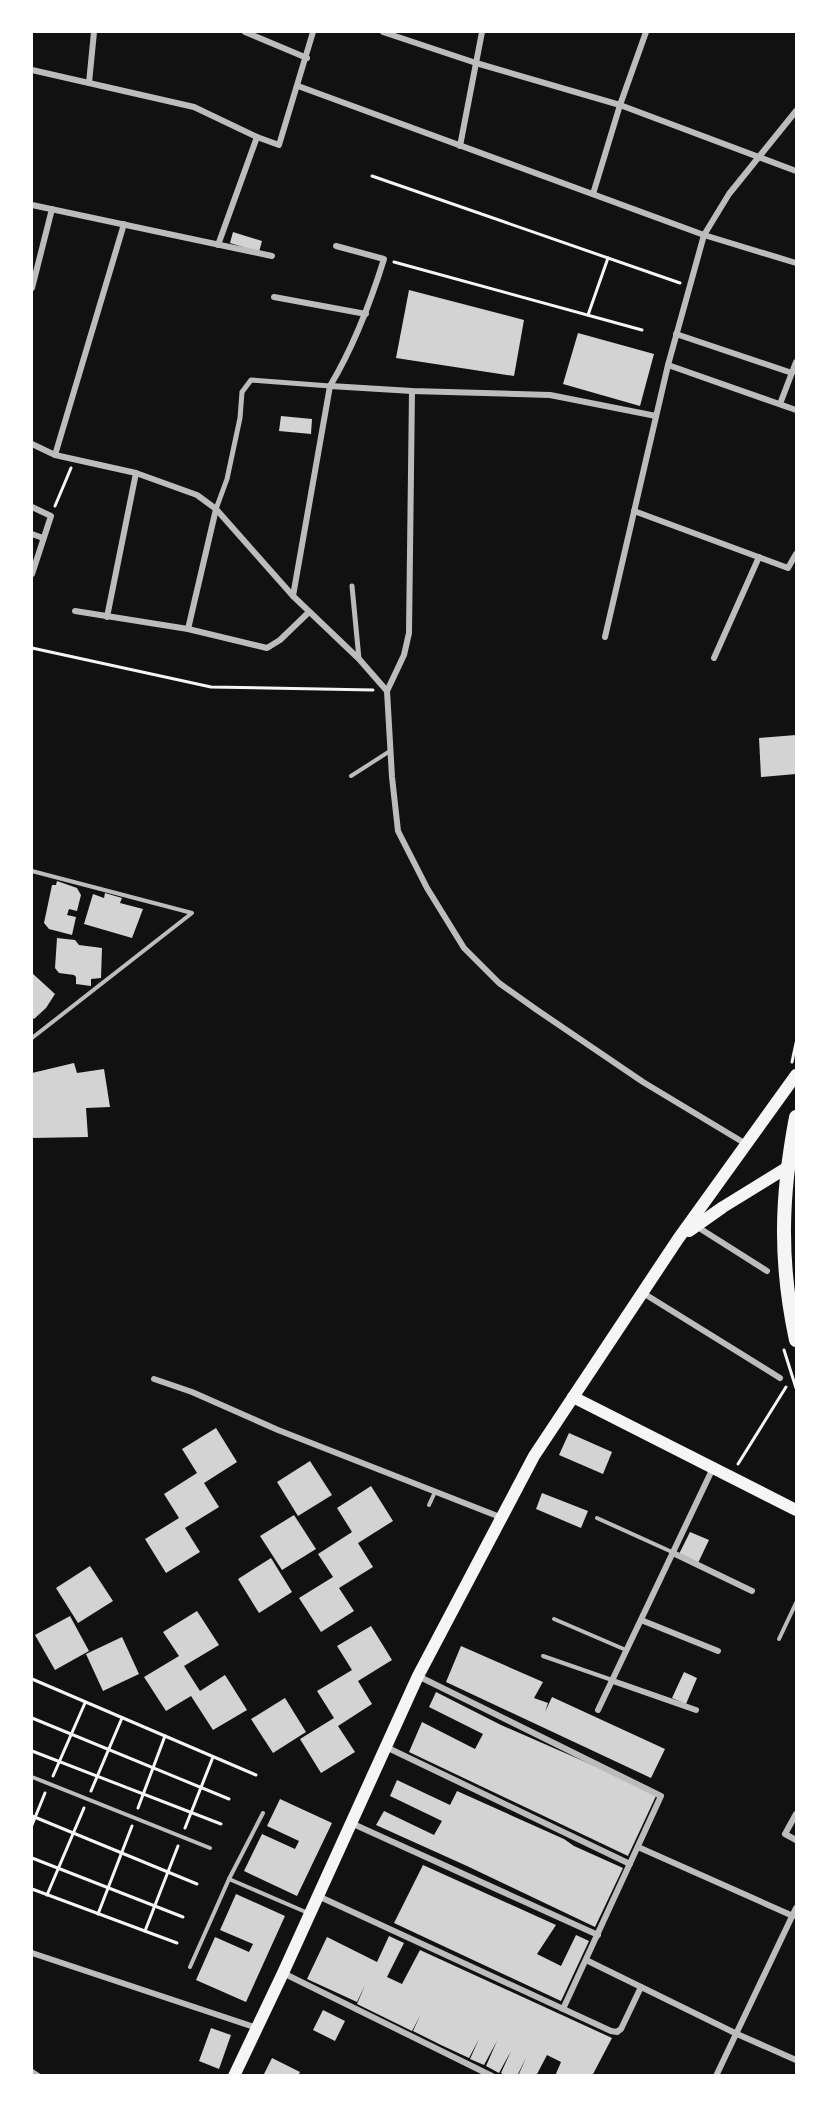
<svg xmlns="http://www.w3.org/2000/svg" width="828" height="2107" font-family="'Archivo Narrow',sans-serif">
<rect width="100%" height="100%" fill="#111"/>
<!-- building -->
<g fill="#d3d3d3">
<polygon points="233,232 262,241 259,252 230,243"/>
<polygon points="409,290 524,320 514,376 396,358"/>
<polygon points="578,333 654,354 640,406 563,384"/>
<polygon points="281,416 312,419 311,434 279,431"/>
<polygon points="796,735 796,774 761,777 759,738"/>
<polygon points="57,881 77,888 81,895 77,911 69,909 67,915 76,917 72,935 49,929 44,923 52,885 56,885"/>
<polygon points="105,893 122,898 120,903 143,909 132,938 84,924 93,894 104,898"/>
<polygon points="57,938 75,940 79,945 102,948 101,978 91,979 91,986 76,984 76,977 74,975 59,973 55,968"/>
<polygon points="32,973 55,994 46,1008 34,1019 32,1017"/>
<polygon points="74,1063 77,1073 104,1069 110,1107 86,1108 88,1137 32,1138 32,1073"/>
<polygon points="216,1428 237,1462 204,1483 219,1507 185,1528 200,1552 166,1573 145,1539 179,1518 164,1494 197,1473 182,1449"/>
<polygon points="569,1433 612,1452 603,1474 559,1455"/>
<polygon points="310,1461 332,1495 298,1516 277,1482"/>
<polygon points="371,1486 393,1521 358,1543 373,1567 339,1588 354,1611 321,1632 299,1598 333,1577 318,1554 352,1532 337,1508"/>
<polygon points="542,1493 588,1511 581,1528 536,1509"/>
<polygon points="294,1515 316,1549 282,1570 260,1536"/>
<polygon points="690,1532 709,1540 698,1563 679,1554"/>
<polygon points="271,1558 292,1592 259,1613 238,1579"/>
<polygon points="90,1566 113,1601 78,1623 56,1588"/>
<polygon points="197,1611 219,1645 184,1666 200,1691 225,1675 247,1710 213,1730 191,1696 166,1711 144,1677 179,1656 163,1632"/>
<polygon points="70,1616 89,1651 55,1670 35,1635"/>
<polygon points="371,1626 392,1660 358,1681 372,1704 338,1726 355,1752 321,1773 300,1739 334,1718 317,1691 352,1670 337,1646"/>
<polygon points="122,1637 139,1674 103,1691 86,1654"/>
<polygon points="461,1646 543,1682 534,1698 548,1703 545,1712 552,1697 665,1749 651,1778 446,1682"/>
<polygon points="684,1672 697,1678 686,1704 672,1698"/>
<polygon points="436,1692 501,1725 597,1767 656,1796 628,1856 409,1752 422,1722 475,1749 483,1734 429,1707"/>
<polygon points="285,1698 306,1732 273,1753 251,1719"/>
<polygon points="397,1780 450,1805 457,1791 564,1839 574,1846 623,1868 595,1927 467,1866 376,1825 384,1811 434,1835 442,1821 390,1796"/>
<polygon points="280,1799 332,1823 297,1896 244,1871 262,1834 295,1849 299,1841 267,1826"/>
<polygon points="423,1865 556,1925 537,1954 561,1966 576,1935 589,1941 561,2001 394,1923"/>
<polygon points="236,1894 285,1916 246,2002 196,1980 215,1937 249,1952 253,1944 220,1930"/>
<polygon points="389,1936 404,1943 387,1977 402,1984 420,1950 612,2038 592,2076 555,2076 561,2062 547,2055 536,2076 518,2076 526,2058 517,2076 506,2076 501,2073 511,2051 499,2073 486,2066 497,2041 484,2065 470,2059 479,2039 469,2058 441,2045 445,2036 441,2045 413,2031 420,2016 412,2031 357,2004 365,1985 357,2002 307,1979 327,1937 377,1962"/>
<polygon points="323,2010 345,2021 335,2041 313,2030"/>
<polygon points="211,2028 231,2035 219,2069 199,2061"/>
<polygon points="272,2058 300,2072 298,2076 263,2076"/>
</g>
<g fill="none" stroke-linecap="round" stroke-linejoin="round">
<!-- path -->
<g stroke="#f5f5f5" stroke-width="3">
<polyline points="372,176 680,283"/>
<polyline points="394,262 642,330"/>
<polyline points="588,315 608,258"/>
<polyline points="55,506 71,468"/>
<polyline points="32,648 211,687 373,690"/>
<polyline points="792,1062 796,1043"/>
<polyline points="784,1350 796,1388"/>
<polyline points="738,1464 786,1387"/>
<polyline points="32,1679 256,1775"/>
<polyline points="32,1718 229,1799"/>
<polyline points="32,1751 221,1824"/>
<polyline points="53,1776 85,1703"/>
<polyline points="91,1791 122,1718"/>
<polyline points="138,1808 165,1736"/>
<polyline points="32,1816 197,1884"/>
<polyline points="32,1825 45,1793"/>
<polyline points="185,1828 213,1757"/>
<polyline points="32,1858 183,1917"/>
<polyline points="32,1889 177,1943"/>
<polyline points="47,1895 84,1808"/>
<polyline points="98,1914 132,1826"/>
<polyline points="145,1931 178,1846"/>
</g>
<!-- service -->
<g stroke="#bcbcbc" stroke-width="4">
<polyline points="351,776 390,751"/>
<polyline points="32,871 192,913 32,1038"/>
<polyline points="429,1505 435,1492"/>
<polyline points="597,1518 672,1552"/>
<polyline points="554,1619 626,1650"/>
<polyline points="779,1639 796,1603"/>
<polyline points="543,1656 612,1680"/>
<polyline points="32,1777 210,1848"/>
<polyline points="229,1879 308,1913"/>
<polyline points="190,1967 229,1879 263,1813"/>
</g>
<!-- pedestrian -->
<g stroke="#bcbcbc" stroke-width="5">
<polyline points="216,509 227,479 240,418 242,392 251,380 330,386"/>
<polyline points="352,586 359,659"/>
</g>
<!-- minor -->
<g stroke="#bcbcbc" stroke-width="6">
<polyline points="245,32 307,58"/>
<polyline points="383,32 476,63 620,105 796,171"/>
<polyline points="32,70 194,107 257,137 279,145 313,32"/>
<polyline points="89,83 94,32"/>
<polyline points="298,86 704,235 796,263"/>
<polyline points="460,146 482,32"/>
<polyline points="593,194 620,105 646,32"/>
<polyline points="32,205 272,256"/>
<polyline points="218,245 257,137"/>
<polyline points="32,288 52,209"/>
<polyline points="274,297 366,314"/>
<polyline points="676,334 792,373"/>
<polyline points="668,365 796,410"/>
<polyline points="330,386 412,391 550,395 656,416"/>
<polyline points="412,391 409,633 404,655 387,691 392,777 398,831 427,888 464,948 499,983 537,1010 643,1082 746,1144"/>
<polyline points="780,404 796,362"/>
<polyline points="32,444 55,455 136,473 197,495 216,509 293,596 359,659 387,691"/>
<polyline points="55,455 124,224"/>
<polyline points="32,507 51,516 32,574"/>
<polyline points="634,511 788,568 796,554"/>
<polyline points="32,534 43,538"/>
<path d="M 293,596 L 330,386 C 354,346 370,304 384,259 L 336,246"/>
<polyline points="75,611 188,629 267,648 280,640 309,612"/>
<polyline points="107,617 136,473"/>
<polyline points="188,629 216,509"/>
<polyline points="605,637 668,365 704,235 729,194 796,111"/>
<polyline points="714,658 759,557"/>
<polyline points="696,1226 767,1271"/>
<polyline points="643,1293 780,1378"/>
<polyline points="154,1379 192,1392 278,1430 500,1517"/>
<polyline points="673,1553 752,1591"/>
<polyline points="641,1620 718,1651"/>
<polyline points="418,1676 661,1796 563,2009"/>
<polyline points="613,1681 696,1710"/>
<polyline points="598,1710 713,1468"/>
<polyline points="386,1747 630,1864"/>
<polyline points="796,1814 785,1834 796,1840"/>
<polyline points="351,1823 598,1935"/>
<polyline points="638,1847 793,1916"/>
<polyline points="318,1896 611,2031 617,2032 621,2029 641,1987"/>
<polyline points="32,1953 257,2028"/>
<polyline points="586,1960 737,2034 796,2060"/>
<polyline points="283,1973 492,2076"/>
<polyline points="32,2072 38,2076"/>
<polyline points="716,2076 796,1908"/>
</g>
<!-- secondary -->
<g stroke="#f5f5f5" stroke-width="12">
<polyline points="689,1231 723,1207 796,1162"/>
<polyline points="573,1397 796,1510"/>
<polyline points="234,2076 283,1973 418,1676 534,1456 678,1239 796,1075"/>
</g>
<!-- primary -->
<path stroke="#f5f5f5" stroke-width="14" d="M 796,1117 C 781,1196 779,1261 796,1340"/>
</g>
<!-- border -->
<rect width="828" height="2107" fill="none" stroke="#ffffff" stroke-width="66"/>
</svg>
